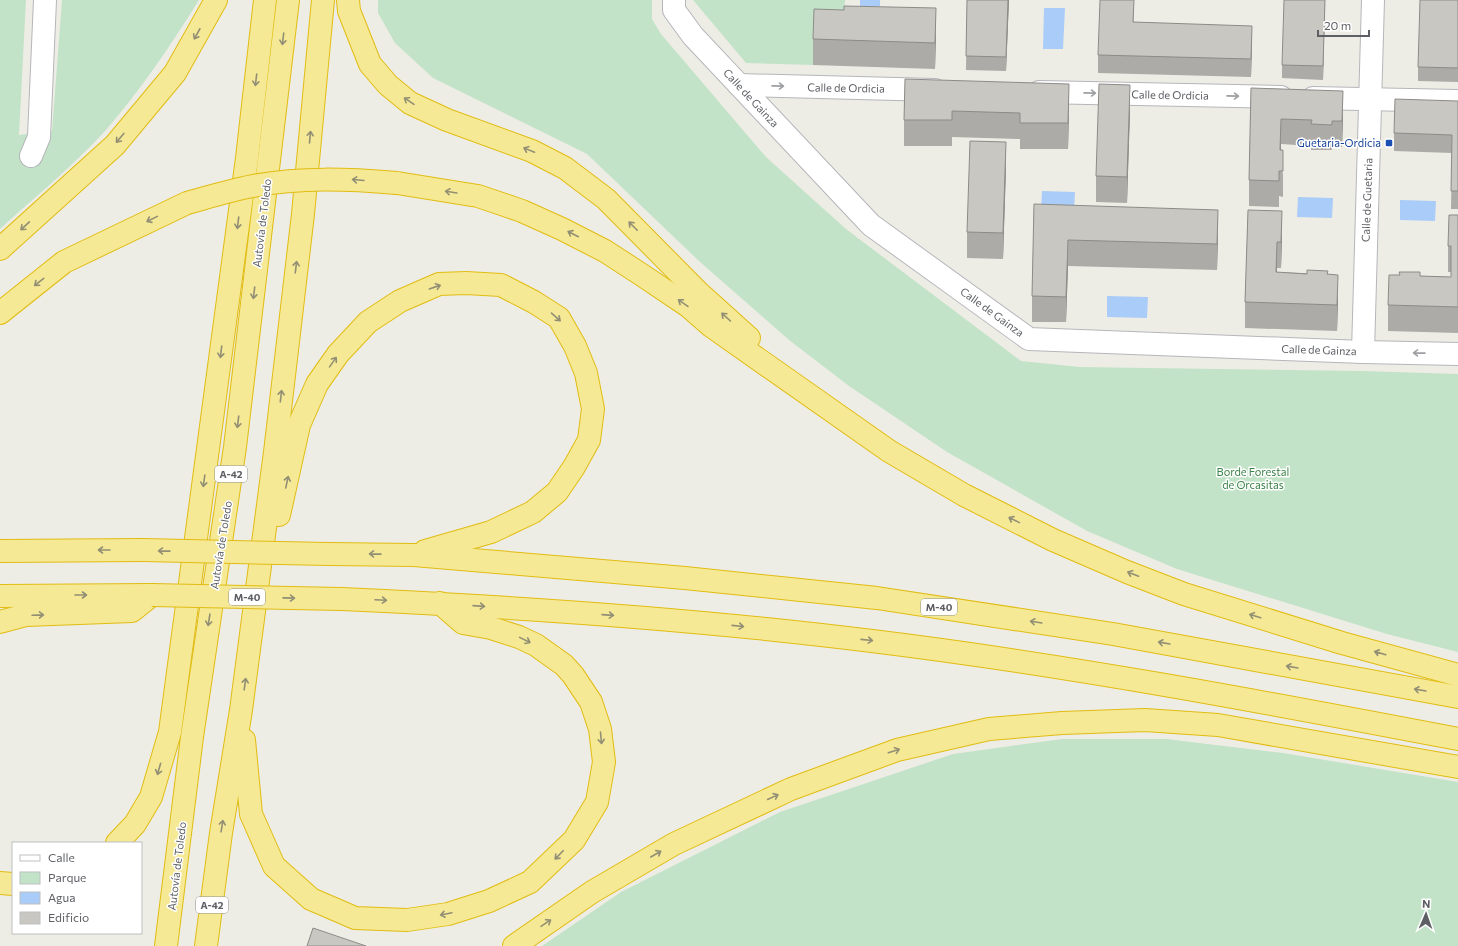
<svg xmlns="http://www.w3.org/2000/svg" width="1458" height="946" font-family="Commissioner,sans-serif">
<rect width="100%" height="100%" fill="#eeede5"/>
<!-- green -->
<g fill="#c3e3c8">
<path d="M 0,0 L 26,0 L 19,135 L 52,131 L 62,0 L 199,0 C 171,45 140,91 105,131 C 73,166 35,197 0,229 Z"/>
<polygon points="378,0 652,0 652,19 661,34 766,157 846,229 1021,361 1080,367 1363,371 1458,374 1458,652 1387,634 1177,569 1087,531 947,452 849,386 789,340 700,262 587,154 433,78 395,43 378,13"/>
<polygon points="693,0 845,0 844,15 814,24 813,65 746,63"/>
<polygon points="1062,739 1166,739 1283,753 1458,782 1458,946 542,946 621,892 780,812 953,754"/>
</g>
<!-- water -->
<g fill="#aaccf8">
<rect x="860" y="0" width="20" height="6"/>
<polygon points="1044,8 1065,8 1063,49 1043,49"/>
<polygon points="1042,191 1075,192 1074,210 1041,209"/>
<polygon points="1298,197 1333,198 1332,218 1297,217"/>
<polygon points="1400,200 1436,201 1435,221 1400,220"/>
<polygon points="1107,296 1148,297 1147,318 1107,317"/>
</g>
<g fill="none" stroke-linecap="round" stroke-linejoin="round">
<defs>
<g id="minor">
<polyline points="674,0 674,10 693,36 871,225 1029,339 1363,352 1458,354"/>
<polyline points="739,85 935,90"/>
<polyline points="1039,92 1281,97"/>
<polyline points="1313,98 1458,101"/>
<polyline points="31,156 39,137 45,0"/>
<polyline points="1363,352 1373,0"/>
</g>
<g id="highway">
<polyline points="348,0 349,11 370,64 388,85 410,103 447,120 532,151 565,168 606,199 699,293 749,338"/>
<polyline points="397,183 478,196 522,211 562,229 605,251 642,275 688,306 711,326 889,451 964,495 1053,540 1127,572 1184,594 1342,643 1458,675"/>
<polyline points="0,249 115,145 175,73 216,0"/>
<polyline points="0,313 64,262 187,203"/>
<polyline points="279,515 299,425 317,384 338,354 368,322 400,301 439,284 466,283 501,285 534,302 559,318 575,346 586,373 593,409 589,440 574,467 557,492 533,512 491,532 425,551"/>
<polyline points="0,551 143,550"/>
<polyline points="329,554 414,555 685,578 877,598 1113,634 1458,697"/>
<polyline points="0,596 152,595"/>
<path d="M 342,599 C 519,607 696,619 872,641 C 1068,665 1264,702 1458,739"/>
<polyline points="0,622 26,615 132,611 152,595"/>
<polyline points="244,740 251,814 274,866 311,899 355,918 407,920 448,914 489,901 530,882 574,840 597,802 604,762 600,729 591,702 573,675 564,665 536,645 519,637 491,628 463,623 440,603"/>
<polyline points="117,843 135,824 151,797 170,732 247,158 265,0"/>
<polyline points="0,883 13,884"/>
<polyline points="166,946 192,737 235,447 288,0"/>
<polyline points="206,946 221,833 241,710 275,452 303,214 323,0"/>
<polyline points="514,946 592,892 674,844 791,789 897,750 989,729 1062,723 1145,720 1218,725 1458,767"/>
</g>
</defs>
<!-- minor casing -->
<use href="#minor" stroke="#b5b6bb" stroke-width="24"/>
<!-- highway casing -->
<use href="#highway" stroke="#e1bc12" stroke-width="24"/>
<!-- minor -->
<use href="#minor" stroke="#fff" stroke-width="22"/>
<!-- highway -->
<use href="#highway" stroke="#f5e995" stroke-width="22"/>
<defs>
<g id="highway-bridge">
<path d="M 187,203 C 209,197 231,190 253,186 C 301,177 348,179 397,183"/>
<polyline points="143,550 329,554"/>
<polyline points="152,595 342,599"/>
</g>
</defs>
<!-- highway-bridge casing -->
<use href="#highway-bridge" stroke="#e1bc12" stroke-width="24" stroke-linecap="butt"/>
<!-- highway-bridge -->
<use href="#highway-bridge" stroke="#f5e995" stroke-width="22"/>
</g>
<!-- wall -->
<g fill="#adaba7">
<polygon points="967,0 1009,0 1006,71 966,70"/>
<polygon points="1325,0 1323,80 1282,78 1282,65"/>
<polygon points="1458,0 1458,82 1418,81 1418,67"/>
<polygon points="1134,22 1252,44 1251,77 1098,73 1098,55"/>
<polygon points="936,34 935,69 813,65 813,39"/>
<polygon points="905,79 1069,110 1068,149 1020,149 1020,139 952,137 952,146 904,146 904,120"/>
<polygon points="1251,88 1343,117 1342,147 1332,147 1332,150 1311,150 1311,146 1281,144 1281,150 1283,176 1283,197 1279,196 1279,207 1249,206 1249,180"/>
<polygon points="1458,101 1458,209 1451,209 1452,153 1394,151 1394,133"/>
<polygon points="1130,111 1127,203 1096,202 1096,176"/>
<polygon points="1006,168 1003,259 967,258 967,232"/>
<polygon points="1034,204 1218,235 1217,270 1068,266 1066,322 1032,322 1032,296"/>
<polygon points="1248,210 1282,237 1281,268 1277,268 1277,272 1328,274 1338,300 1337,331 1245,328 1245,302"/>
<polygon points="1458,215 1458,333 1388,331 1388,305 1399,275 1451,277 1451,272 1448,272 1448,246"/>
</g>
<!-- shaded-wall -->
<g fill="#8d8b88">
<polygon points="1008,0 1009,0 1006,71 1006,57"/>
<polygon points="1134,0 1133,40 1133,22"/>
<polygon points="1325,0 1323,80 1323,66"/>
<polygon points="936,8 936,34 935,69 935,43"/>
<polygon points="1252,26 1252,44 1251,77 1251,59"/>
<polygon points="1069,84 1069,110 1068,149 1068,123"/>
<polygon points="1130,85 1130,111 1127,203 1127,177"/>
<polygon points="1343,91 1343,117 1342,147 1342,121"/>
<polygon points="1281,119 1281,144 1280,171 1280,150"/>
<polygon points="1006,142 1006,168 1003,259 1003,233"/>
<polygon points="1218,210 1218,235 1217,270 1217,244"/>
<polygon points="1282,211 1282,237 1281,268 1281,242"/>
<polygon points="1068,240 1068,266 1066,322 1066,297"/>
<polygon points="1277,242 1277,268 1276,298 1276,272"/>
<polygon points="1338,275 1338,300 1337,331 1337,305"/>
</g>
<!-- building -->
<g fill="#c9c7c2" stroke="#8d8b88">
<polygon points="967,0 1008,0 1006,57 966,56"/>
<polygon points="1100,0 1134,0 1133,22 1252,26 1251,59 1098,55"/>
<polygon points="1284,0 1325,0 1323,66 1282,65"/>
<polygon points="1420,0 1458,0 1458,68 1418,67"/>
<polygon points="844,6 936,8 935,43 813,39 814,9 844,10"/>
<polygon points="905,79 1069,84 1068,123 1020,123 1020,113 952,111 952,120 904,120"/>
<polygon points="1099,84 1130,85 1127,177 1096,176"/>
<polygon points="1251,88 1343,91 1342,121 1332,121 1332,125 1311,124 1312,120 1281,119 1280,150 1283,150 1283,171 1279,171 1279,181 1249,180"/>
<polygon points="1395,99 1458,101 1458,191 1451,191 1452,135 1394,133"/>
<polygon points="970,141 1006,142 1003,233 967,232"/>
<polygon points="1034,204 1218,210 1217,244 1068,240 1066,297 1032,296"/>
<polygon points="1248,210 1282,211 1281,242 1277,242 1276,272 1307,274 1307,270 1328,271 1327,274 1338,275 1337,305 1245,302"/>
<polygon points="1449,215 1458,215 1458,307 1388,305 1389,275 1400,275 1399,272 1420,272 1420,276 1451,277 1451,246 1448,246"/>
<polygon points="313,928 366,946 307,946"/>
</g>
<!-- one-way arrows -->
<defs><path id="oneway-shaft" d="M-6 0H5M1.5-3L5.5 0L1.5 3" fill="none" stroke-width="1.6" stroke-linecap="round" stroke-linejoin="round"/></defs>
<g stroke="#928f75">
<use href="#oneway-shaft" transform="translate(197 34) rotate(119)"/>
<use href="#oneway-shaft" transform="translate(283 39) rotate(97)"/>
<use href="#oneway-shaft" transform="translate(256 80) rotate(97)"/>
<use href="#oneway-shaft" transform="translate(409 101) rotate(-146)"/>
<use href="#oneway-shaft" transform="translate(310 137) rotate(-85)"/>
<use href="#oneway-shaft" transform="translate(120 138) rotate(130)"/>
<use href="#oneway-shaft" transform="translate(529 150) rotate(-158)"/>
<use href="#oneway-shaft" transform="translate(358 180) rotate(-175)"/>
<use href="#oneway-shaft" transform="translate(451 192) rotate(-171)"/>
<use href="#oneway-shaft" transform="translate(152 219) rotate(154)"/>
<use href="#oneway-shaft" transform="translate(238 223) rotate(97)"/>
<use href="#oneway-shaft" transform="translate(25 226) rotate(137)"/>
<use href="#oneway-shaft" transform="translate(633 226) rotate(-135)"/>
<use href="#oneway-shaft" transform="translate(573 234) rotate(-153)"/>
<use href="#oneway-shaft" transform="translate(296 267) rotate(-83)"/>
<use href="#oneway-shaft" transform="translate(39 282) rotate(142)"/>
<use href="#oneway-shaft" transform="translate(435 287) rotate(-19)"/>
<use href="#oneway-shaft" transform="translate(254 293) rotate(97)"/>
<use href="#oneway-shaft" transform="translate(683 303) rotate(-145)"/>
<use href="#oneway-shaft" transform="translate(556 317) rotate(41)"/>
<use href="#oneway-shaft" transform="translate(726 317) rotate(-138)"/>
<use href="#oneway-shaft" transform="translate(221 352) rotate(97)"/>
<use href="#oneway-shaft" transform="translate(333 362) rotate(-55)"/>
<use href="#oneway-shaft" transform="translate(281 396) rotate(-83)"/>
<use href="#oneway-shaft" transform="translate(238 422) rotate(97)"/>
<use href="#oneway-shaft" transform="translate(204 481) rotate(98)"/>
<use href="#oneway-shaft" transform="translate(287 482) rotate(-78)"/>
<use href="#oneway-shaft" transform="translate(1014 520) rotate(-154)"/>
<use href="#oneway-shaft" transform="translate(104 550) rotate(-180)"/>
<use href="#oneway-shaft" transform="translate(164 551) rotate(-179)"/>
<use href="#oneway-shaft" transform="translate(375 554) rotate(-179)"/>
<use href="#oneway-shaft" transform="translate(1133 574) rotate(-159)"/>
<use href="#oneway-shaft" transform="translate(81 595)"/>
<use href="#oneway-shaft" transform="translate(289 598) rotate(1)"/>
<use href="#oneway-shaft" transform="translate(381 600) rotate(3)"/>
<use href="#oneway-shaft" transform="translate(479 606) rotate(4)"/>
<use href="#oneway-shaft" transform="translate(38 615) rotate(-2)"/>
<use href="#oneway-shaft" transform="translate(608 615) rotate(4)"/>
<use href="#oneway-shaft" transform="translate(1255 616) rotate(-163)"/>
<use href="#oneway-shaft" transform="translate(209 620) rotate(99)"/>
<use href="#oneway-shaft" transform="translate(1036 622) rotate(-171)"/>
<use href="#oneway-shaft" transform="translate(738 626) rotate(6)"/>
<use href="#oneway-shaft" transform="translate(525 640) rotate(26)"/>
<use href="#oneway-shaft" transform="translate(867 640) rotate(6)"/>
<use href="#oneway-shaft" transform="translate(1164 643) rotate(-170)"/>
<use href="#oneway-shaft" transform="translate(1380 653) rotate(-164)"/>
<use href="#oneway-shaft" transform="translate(1292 667) rotate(-170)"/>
<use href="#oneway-shaft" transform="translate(245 684) rotate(-82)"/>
<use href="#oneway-shaft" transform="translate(1420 690) rotate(-170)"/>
<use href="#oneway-shaft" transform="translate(601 738) rotate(85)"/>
<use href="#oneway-shaft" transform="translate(894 751) rotate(-18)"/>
<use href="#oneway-shaft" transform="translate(159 769) rotate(106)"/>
<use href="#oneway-shaft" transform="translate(773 797) rotate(-25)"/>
<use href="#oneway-shaft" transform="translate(222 826) rotate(-81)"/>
<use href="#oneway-shaft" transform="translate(656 854) rotate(-30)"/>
<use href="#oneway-shaft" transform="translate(559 855) rotate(134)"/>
<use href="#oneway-shaft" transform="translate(446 914) rotate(168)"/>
<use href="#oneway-shaft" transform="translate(546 923) rotate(-34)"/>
</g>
<g stroke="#9e9fa2">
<use href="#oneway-shaft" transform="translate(778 86) rotate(1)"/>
<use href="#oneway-shaft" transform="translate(1090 93) rotate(1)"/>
<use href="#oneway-shaft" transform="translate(1233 96) rotate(1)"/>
<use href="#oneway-shaft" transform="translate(1419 353) rotate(-179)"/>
</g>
<!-- markers -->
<rect fill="#1a4fb4" stroke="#fff" stroke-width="1.5" x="1385" y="139" width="8" height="8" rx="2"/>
<g text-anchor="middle" stroke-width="3" stroke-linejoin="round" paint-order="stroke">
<!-- shield labels -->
<g fill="#fff" stroke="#8e8f92" stroke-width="1">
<rect x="215" y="466" width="32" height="16" rx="3"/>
<rect x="229" y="589" width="36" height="16" rx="3"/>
<rect x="921" y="599" width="36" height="16" rx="3"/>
<rect x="196" y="897" width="32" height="16" rx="3"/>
</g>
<g font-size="10" font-weight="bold" fill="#5d5f64">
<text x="231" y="478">A-42</text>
<text x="247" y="601">M-40</text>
<text x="939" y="611">M-40</text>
<text x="212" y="909">A-42</text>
</g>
<!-- street labels -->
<g font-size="11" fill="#5d5f64" stroke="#fff">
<text transform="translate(846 88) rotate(1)" y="4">Calle de Ordicia</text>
<text transform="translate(1170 95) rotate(1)" y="4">Calle de Ordicia</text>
<text transform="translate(751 98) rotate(47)" y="4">Calle de Gainza</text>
<text transform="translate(1367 200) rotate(-88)" y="4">Calle de Guetaria</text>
<text transform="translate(262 223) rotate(-83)" y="4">Autovía de Toledo</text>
<text transform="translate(992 312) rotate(36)" y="4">Calle de Gainza</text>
<text transform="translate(1319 350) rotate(2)" y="4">Calle de Gainza</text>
<text transform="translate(221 545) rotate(-81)" y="4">Autovía de Toledo</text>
<text transform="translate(177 866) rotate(-83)" y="4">Autovía de Toledo</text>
</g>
<!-- transit labels -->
<g font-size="11" fill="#164399" stroke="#fff" text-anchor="end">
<text x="1381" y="147">Guetaria-Ordicia</text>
</g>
<!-- park labels -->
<g font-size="11" fill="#3c8349" stroke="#fff">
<text x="1253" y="476">Borde Forestal<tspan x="1253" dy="13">de Orcasitas</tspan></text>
</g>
</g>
<!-- legend -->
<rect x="12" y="842" width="130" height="92" fill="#ffffff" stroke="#bebfc1"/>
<rect x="20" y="855" width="20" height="6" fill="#ffffff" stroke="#bebfc1"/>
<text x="48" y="862" font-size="12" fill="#5d5f64">Calle</text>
<rect x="20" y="872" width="20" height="12" fill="#c3e3c8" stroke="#bebfc1"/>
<text x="48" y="882" font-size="12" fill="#5d5f64">Parque</text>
<rect x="20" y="892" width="20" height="12" fill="#aaccf8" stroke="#bebfc1"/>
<text x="48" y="902" font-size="12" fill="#5d5f64">Agua</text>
<rect x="20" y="912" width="20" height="12" fill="#c9c7c2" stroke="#bebfc1"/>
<text x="48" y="922" font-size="12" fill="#5d5f64">Edificio</text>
<!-- north arrow -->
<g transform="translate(1426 914) rotate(2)" stroke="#ffffff" stroke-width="3" paint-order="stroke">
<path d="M0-3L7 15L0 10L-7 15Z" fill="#5d5f64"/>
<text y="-6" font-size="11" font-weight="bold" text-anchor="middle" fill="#5d5f64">N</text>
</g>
<!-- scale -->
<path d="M1318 30v6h51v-6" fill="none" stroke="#5d5f64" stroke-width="2"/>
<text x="1324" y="30" font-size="12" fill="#5d5f64" stroke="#ffffff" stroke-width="3" paint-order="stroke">20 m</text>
</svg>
